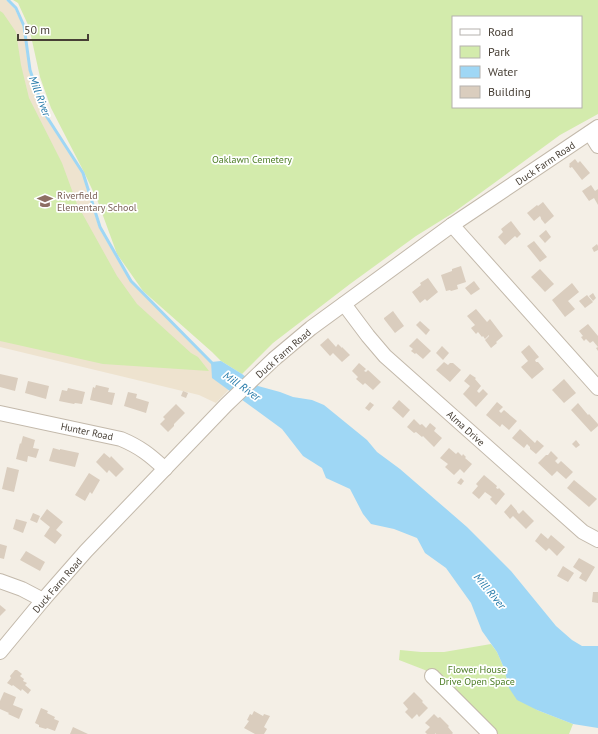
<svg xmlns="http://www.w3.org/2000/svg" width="598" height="734" font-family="'PT Sans',sans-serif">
<rect width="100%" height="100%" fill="#f4efe6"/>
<!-- education -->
<polygon fill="#eee3cf" points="0,0 6,0 15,9 23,26 29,71 44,114 82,173 99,228 130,281 227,379 234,384 216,403 199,395 0,347"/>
<!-- green -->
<g fill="#d3ebac" fill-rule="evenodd">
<path d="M 13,0 L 598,0 L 598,114 L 560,135 L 453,213 L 416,236 L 350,284 L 273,343 L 242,374 L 221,361 L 212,352 L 143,291 L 117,254 L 98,202 L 84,172 L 51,108 L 40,77 L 29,27 L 18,3 ZM 453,17 L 581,17 L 581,107 L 453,107 Z"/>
<polygon points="0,11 3,13 16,32 21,65 29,98 62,163 77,204 117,276 137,304 191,353 198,357 209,371 103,364 0,341"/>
<polygon points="491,644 497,652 504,668 509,688 537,710 573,724 569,734 498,734 495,730 430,672 399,660 400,650 421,652 444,652"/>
</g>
<!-- water -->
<polygon fill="#9fd7f5" points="221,361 242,374 258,386 280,392 293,397 312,400 324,405 367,440 377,452 400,469 467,527 511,571 556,626 572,640 582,646 598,646 598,728 573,724 537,710 517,700 509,688 504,668 497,652 482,631 471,603 446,568 425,553 417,538 394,529 371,524 363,514 350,489 326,478 322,468 303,456 282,429 212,378 211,362"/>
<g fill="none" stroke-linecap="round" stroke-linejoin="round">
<!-- stream -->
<polyline stroke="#9fd7f5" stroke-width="3" points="8,0 16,8 24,26 30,70 45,114 83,173 100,227 131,281 213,364"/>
</g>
<!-- building -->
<g fill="#dacdbe">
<polygon points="575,159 578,163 580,161 590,173 582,180 572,167 570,168 569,166 570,165 569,164"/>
<polygon points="591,185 595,191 598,189 598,205 594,198 589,201 582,191"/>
<polygon points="543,202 554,216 545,224 541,219 541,218 540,216 534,221 527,213 537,205 538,206"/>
<polygon points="511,221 521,234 517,238 515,236 505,245 498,237 503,232 501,229"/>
<polygon points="546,230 551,237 545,243 539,236"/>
<polygon points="534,241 547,257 540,262 527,246"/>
<polygon points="597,244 598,246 598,250 594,252 592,248"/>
<polygon points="461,266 466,282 457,285 458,289 451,291 450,290 446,291 441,275 452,271 452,269"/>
<polygon points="540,269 554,284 545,292 531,277"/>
<polygon points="428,278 438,292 427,301 425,299 420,303 412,292 421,285 420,283"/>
<polygon points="474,281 480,289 471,295 465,288"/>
<polygon points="572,283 579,292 568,301 575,309 565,317 552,300"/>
<polygon points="593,293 596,298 593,301 589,296"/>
<polygon points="587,295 593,302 585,308 579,301"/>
<polygon points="476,309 487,322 490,319 503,336 496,342 497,343 491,348 485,340 489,336 489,335 485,339 483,336 482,337 478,332 476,334 471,328 475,325 467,316"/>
<polygon points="393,311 404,326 395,333 384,319 384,318"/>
<polygon points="420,321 430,330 426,335 416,325"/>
<polygon points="588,324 598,336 598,351 596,348 598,347 593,341 590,343 586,339 584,341 581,337 583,336 579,331"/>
<polygon points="328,338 336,347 338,344 342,348 342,347 350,355 342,362 333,353 330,356 320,345"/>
<polygon points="417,338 431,351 423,359 416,353 415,354 411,351 413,349 409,346"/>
<polygon points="529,345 539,357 535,360 536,362 538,362 544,369 532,379 521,367 528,361 521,352"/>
<polygon points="442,346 449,353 443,360 436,353"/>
<polygon points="444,362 448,365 450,363 453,363 461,370 450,382 436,370"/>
<polygon points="359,363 366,369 364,371 366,372 368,370 381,382 373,390 365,383 363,385 356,379 358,377 352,371"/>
<polygon points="0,374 18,378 15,391 0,387"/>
<polygon points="470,374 476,378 475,379 481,386 477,391 479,393 483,389 488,394 476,407 463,394 470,386 464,381"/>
<polygon points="564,379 576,393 564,403 552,390"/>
<polygon points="28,381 49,386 46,399 25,393"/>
<polygon points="96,385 109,388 108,392 115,393 112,405 90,400 93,387 95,388"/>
<polygon points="68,388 85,392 82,404 75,403 74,404 59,401 62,390 67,391"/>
<polygon points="183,391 188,393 186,398 181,396"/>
<polygon points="128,392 137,394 136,398 149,402 146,413 124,406"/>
<polygon points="399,400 410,410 403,418 392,408"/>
<polygon points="370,402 374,405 369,411 365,408"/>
<polygon points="497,402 503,407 499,411 501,413 504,410 517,421 509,430 502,424 500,427 486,415"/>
<polygon points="578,403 588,415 589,414 598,424 598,426 591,432 571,410"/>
<polygon points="176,404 185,413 174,424 174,426 168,432 160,424 165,419 163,417"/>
<polygon points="414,419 420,425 422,424 426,428 430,423 436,428 434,431 442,438 434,447 423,436 422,437 416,432 414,433 407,427"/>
<polygon points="520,429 535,443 537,440 544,446 536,454 530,449 530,447 527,444 524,448 512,438"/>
<polygon points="23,436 35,440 33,448 39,449 36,458 28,456 27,462 16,459 20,443 21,444"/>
<polygon points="576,440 580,445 576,448 572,444"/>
<polygon points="53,448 60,450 60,449 79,453 75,467 49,461"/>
<polygon points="449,448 456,454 458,452 462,456 463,454 466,457 465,458 472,464 464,473 460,469 454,475 445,467 448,464 440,458"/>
<polygon points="551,451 558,458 555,461 558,464 561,461 573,472 566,479 557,471 552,476 538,463 546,455 548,455"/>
<polygon points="104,453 110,458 111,456 124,469 116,477 109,470 107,473 96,462"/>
<polygon points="7,467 19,470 14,492 2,489"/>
<polygon points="89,473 100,480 92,494 90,492 85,501 75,495"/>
<polygon points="484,475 497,486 496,488 498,489 499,488 505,494 496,505 490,499 492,497 485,492 479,499 472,493 478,486 476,484"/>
<polygon points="461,478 464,481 461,485 457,483"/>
<polygon points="574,480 597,499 589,507 567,488"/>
<polygon points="511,504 517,511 517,512 519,514 523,510 534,521 526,529 513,516 510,519 504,512"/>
<polygon points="47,509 63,522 56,530 62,535 55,544 44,536 50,527 40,519"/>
<polygon points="33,513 40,516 37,523 30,520"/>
<polygon points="16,519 27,522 23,533 13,529"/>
<polygon points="541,533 548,539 551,535 565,547 557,556 549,548 546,551 535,541"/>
<polygon points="0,544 7,546 4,559 0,558"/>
<polygon points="26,551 45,562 40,571 20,560"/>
<polygon points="579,558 595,567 586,582 579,578 582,573 573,567"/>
<polygon points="563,566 574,573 568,582 557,576"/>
<polygon points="593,592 598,592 598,603 592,602"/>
<polygon points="0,605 6,610 0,616"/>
<polygon points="15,670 17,670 22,674 20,676 24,679 23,681 27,683 25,685 31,690 28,694 22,689 21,691 13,685 12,686 7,683 11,678 10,676"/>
<polygon points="4,692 16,697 13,705 23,709 19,719 8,714 9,713 0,709 0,701"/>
<polygon points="414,692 423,701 422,702 428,708 419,717 417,714 412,719 405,712 408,709 403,703"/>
<polygon points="41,708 48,711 47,713 55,717 54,719 59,721 55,731 47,728 46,729 39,727 39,725 35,723"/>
<polygon points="254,711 263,716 264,714 270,716 264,727 267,729 264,734 255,734 244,728 249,721 247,720 250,714 252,715"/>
<polygon points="434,714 438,718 440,717 449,726 448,727 453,733 452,734 436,734 435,733 435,734 427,734 425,732 430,727 425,723"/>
<polygon points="73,727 88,734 70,734"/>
</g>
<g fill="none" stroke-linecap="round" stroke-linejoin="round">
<defs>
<g id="minor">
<polyline points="590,133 598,146"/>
<polyline points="452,225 598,388"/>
<polyline points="344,304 368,336 385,356 583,532 598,540"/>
<path d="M 0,413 L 121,439 C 140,447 150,455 165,469"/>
<polyline points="0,581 22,589 43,600"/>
<polyline points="0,652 43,600 86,551 226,405 274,359 311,328 452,225 598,127"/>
<polyline points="432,676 490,734"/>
</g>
</defs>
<!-- minor casing -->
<use href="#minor" stroke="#c3b9ab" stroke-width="16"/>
<!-- minor -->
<use href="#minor" stroke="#fff" stroke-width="14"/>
</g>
<!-- icons -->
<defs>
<symbol id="school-bare" viewBox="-9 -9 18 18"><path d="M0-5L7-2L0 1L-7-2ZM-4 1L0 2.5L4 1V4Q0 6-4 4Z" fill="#8d6e63" stroke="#fff" stroke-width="2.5" paint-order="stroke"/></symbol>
</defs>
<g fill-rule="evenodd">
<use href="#school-bare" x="34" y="190" width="22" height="22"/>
</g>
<g text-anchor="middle" stroke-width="3.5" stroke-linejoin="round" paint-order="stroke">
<!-- park labels -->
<g font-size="10" fill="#4c7d24" stroke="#fff">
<text x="252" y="163">Oaklawn Cemetery</text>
<text x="477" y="673">Flower House<tspan x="477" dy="12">Drive Open Space</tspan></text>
</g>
<!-- street labels -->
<g font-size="10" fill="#473f35" stroke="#fff">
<text transform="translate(545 163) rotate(-34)" y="4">Duck Farm Road</text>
<text transform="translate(283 353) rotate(-41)" y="4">Duck Farm Road</text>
<text transform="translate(466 428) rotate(42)" y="4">Alma Drive</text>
<text transform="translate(87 431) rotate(12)" y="4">Hunter Road</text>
<text transform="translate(57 585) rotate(-49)" y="4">Duck Farm Road</text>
</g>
<!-- education labels -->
<g font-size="10" fill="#785e54" stroke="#fff" text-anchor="start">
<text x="57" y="199">Riverfield<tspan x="57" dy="12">Elementary School</tspan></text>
</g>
<!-- water labels -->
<g font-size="11" font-style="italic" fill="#257aa9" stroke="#fff">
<text transform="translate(40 96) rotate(69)" y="4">Mill River</text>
<text transform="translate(242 386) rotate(35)" y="4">Mill River</text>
<text transform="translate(490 591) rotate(50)" y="4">Mill River</text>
</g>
</g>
<!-- legend -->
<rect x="452" y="16" width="130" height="92" fill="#ffffff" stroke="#b5b2ae"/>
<rect x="460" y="29" width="20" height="6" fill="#ffffff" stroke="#b5b2ae"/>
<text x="488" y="36" font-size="12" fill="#473f35">Road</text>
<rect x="460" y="46" width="20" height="12" fill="#d3ebac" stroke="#b5b2ae"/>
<text x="488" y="56" font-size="12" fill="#473f35">Park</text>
<rect x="460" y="66" width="20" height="12" fill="#9fd7f5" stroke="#b5b2ae"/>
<text x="488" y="76" font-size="12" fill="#473f35">Water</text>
<rect x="460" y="86" width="20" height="12" fill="#dacdbe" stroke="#b5b2ae"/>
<text x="488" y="96" font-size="12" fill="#473f35">Building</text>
<!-- scale -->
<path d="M18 34v6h70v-6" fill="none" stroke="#473f35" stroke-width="2"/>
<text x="24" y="34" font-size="12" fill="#473f35" stroke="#ffffff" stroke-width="3" paint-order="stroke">50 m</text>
</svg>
